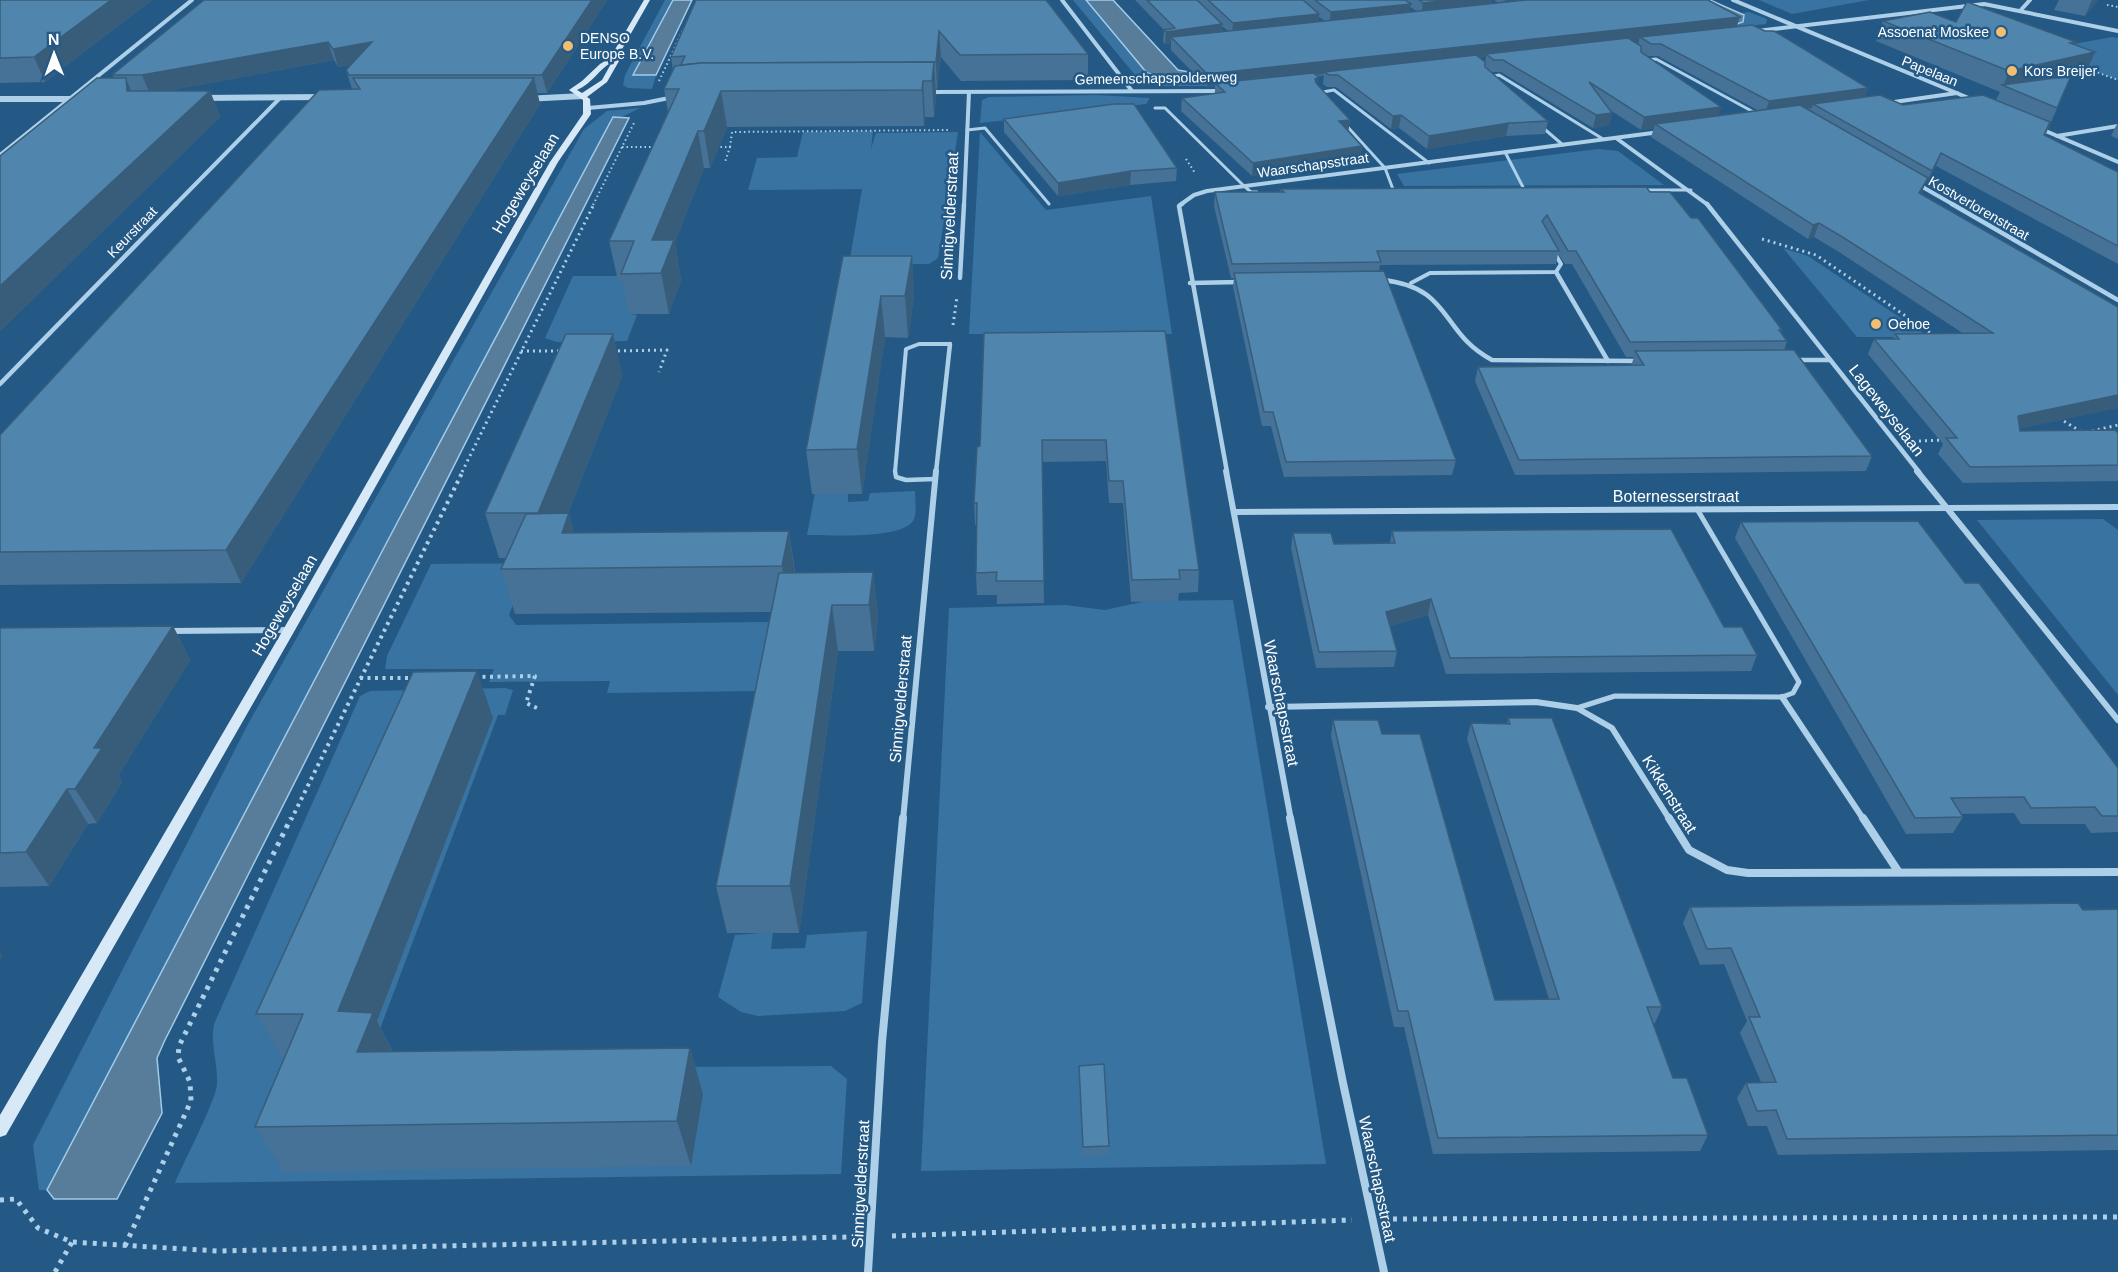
<svg xmlns="http://www.w3.org/2000/svg" width="2118" height="1272" font-family="Arial,sans-serif">
<rect width="100%" height="100%" fill="#245985"/>
<!-- green -->
<g fill="#3873a1">
<polygon points="665,0 673,0 634,75 656,75 652,89 628,88 623,85 625,75"/>
<polygon points="1073,0 1088,0 1156,77 1191,81 1749,12 1767,19 1766,24 1295,79 1216,86 1156,86 1135,75"/>
<polygon points="1759,0 1869,0 1792,14"/>
<polygon points="2112,37 2118,38 2118,80 2041,50"/>
<polygon points="1097,95 1150,98 1146,104 980,123 982,100 989,97"/>
<polygon points="640,108 622,117 613,117 398,521 47,1190 39,1190 33,1145 248,724 584,129 607,111"/>
<polygon points="873,131 871,149 876,133 958,132 938,258 929,264 849,264 862,189 748,190 757,158 797,157 803,132"/>
<polygon points="980,132 1046,210 1151,196 1172,334 969,334"/>
<polygon points="1598,149 1618,151 1664,185 1404,186 1397,174"/>
<polygon points="1783,248 1808,256 1929,337 1857,337"/>
<polygon points="573,276 620,276 642,280 630,314 637,315 627,341 557,342 545,338"/>
<path d="M 915,491 C 915,499 917,512 914,519 C 906,540 827,535 807,535 L 815,493 L 848,493 L 848,502 L 868,501 L 870,493 Z"/>
<polygon points="2103,519 2118,530 2118,695 1977,520"/>
<polygon points="529,563 509,615 516,625 773,622 759,691 607,693 610,681 489,682 494,669 385,669 387,656 431,564"/>
<polygon points="1233,600 1326,1164 921,1171 949,608 1065,605 1105,610 1146,601"/>
<path d="M 505,688 L 513,690 L 505,715 L 498,715 L 365,1069 L 831,1066 L 847,1079 L 841,1174 L 175,1183 C 183,1163 216,1101 217,1084 C 218,1063 210,1044 214,1024 L 360,696 L 370,691 Z"/>
<polygon points="867,931 862,1003 845,1011 758,1016 741,1012 718,997 735,935 773,932 771,949 805,948 807,935"/>
</g>
<!-- water -->
<g fill="#577d9b" stroke="#a1cbe9" stroke-width="1.5">
<polygon points="673,0 692,0 656,75 633,75"/>
<polygon points="1086,0 1113,0 1178,70 1194,73 1693,0 1710,0 1744,15 1743,22 1733,25 1254,78 1180,81 1147,73"/>
<polygon points="613,117 629,118 164,1042 157,1058 162,1113 117,1199 54,1199 47,1190 398,521"/>
</g>
<g fill="none" stroke-linecap="round" stroke-linejoin="round">
<!-- path-far3 -->
<g stroke="#adcfe8" stroke-width="2" stroke-dasharray="1.5 3" stroke-linecap="butt">
<polyline points="2107,5 2118,7"/>
<polyline points="2085,68 2118,80"/>
<polyline points="659,81 684,28"/>
<polyline points="622,147 657,147"/>
<polyline points="716,147 730,147 725,162"/>
<polyline points="730,147 732,132 949,130"/>
<polyline points="1186,159 1195,173"/>
<polyline points="593,205 634,123"/>
</g>
<!-- path-far2 -->
<g stroke="#adcfe8" stroke-width="3" stroke-dasharray="2 4" stroke-linecap="butt">
<polyline points="1762,239 1816,255 1935,336"/>
<polyline points="953,325 957,297"/>
<polyline points="521,351 562,351"/>
<polyline points="612,351 667,350 659,372"/>
<polyline points="2059,418 2083,433"/>
<polyline points="2092,431 2118,425"/>
<polyline points="1919,441 1944,440"/>
<polyline points="462,472 594,204"/>
</g>
<!-- path-far1 -->
<g stroke="#adcfe8" stroke-width="4" stroke-dasharray="3 4.5" stroke-linecap="butt">
<polyline points="475,677 535,676 526,703 539,709"/>
<polyline points="360,678 413,678"/>
<polyline points="291,820 463,471"/>
</g>
<!-- path -->
<g stroke="#adcfe8" stroke-width="5" stroke-dasharray="4 6" stroke-linecap="butt">
<polyline points="0,1200 16,1199 38,1228 72,1242 217,1251 849,1237"/>
<polyline points="1393,1219 2118,1217"/>
<polyline points="892,1236 1352,1220"/>
<polyline points="125,1246 191,1101 190,1082 178,1057 179,1046 291,818"/>
<polyline points="55,1272 72,1242"/>
</g>
<!-- service-far1 -->
<polyline stroke="#adcfe8" stroke-width="4" points="895,472 906,349 919,344 950,344"/>
<!-- service -->
<polyline stroke="#adcfe8" stroke-width="4.5" points="895,471 896,477 906,480 935,479"/>
<!-- pedestrian-far2 -->
<g stroke="#adcfe8" stroke-width="3">
<polyline points="1647,60 1656,59 1759,115"/>
<polyline points="1491,77 1499,75 1603,139"/>
<polyline points="1317,93 1334,90 1429,163"/>
<polyline points="1155,108 1165,108 1244,186 1251,192 1257,192"/>
<polyline points="1345,124 1385,168 1394,192"/>
<polyline points="1542,127 1563,145"/>
<polyline points="967,130 985,128 1049,204"/>
<polyline points="1505,152 1525,191"/>
<polyline points="1644,190 1691,190"/>
</g>
<!-- pedestrian-far1 -->
<polyline stroke="#adcfe8" stroke-width="4" points="1411,283 1430,273 1556,272 1561,264 1554,252"/>
<!-- pedestrian -->
<polyline stroke="#adcfe8" stroke-width="5" points="1577,708 1615,696 1782,697 1793,693 1799,682 1697,509"/>
<!-- minor-far3 -->
<g stroke="#adcfe8" stroke-width="4">
<polyline points="1062,0 1132,91"/>
<polyline points="1733,0 1971,99"/>
<polyline points="2020,11 2030,0"/>
<polyline points="1757,31 1984,4 2118,31"/>
<polyline points="930,92 1222,91"/>
<polyline points="1887,103 1957,93"/>
<polyline points="588,108 644,103 674,97"/>
<polyline points="2041,129 2118,162"/>
<polyline points="2057,136 2118,126"/>
<polyline points="1616,138 1708,205"/>
<polyline points="0,155 192,0"/>
<polyline points="1919,185 1954,205"/>
<polyline points="175,205 280,98"/>
<polyline points="964,205 969,92"/>
<polyline points="1180,205 1194,195 1207,191 1660,132"/>
</g>
<!-- minor-far2 -->
<g stroke="#adcfe8" stroke-width="4.5">
<polyline points="1182,204 1179,206 1227,472"/>
<polyline points="1707,204 1919,472"/>
<polyline points="1952,204 2118,300"/>
<polyline points="1556,272 1608,361"/>
<polyline points="960,278 964,204"/>
<path d="M 1382,280 C 1453,287 1439,332 1492,360 L 1641,361"/>
<polyline points="1190,283 1240,282"/>
<polyline points="1795,360 1830,360"/>
<polyline points="0,384 176,204"/>
<polyline points="936,472 950,344"/>
</g>
<!-- minor-far1 -->
<g stroke="#adcfe8" stroke-width="6">
<polyline points="1226,471 1291,820"/>
<polyline points="1917,471 2118,720"/>
<polyline points="1234,512 2118,507"/>
<polyline points="169,631 289,630"/>
<polyline points="1782,697 1864,820"/>
<polyline points="1268,707 1536,702 1577,708 1612,728 1670,820"/>
<polyline points="903,820 936,471"/>
</g>
<!-- minor -->
<g stroke="#adcfe8" stroke-width="8">
<polyline points="1290,818 1343,1083 1384,1272"/>
<polyline points="1669,818 1689,850 1727,870 1748,873 2118,872"/>
<polyline points="1863,818 1898,871"/>
<polyline points="868,1272 882,1042 903,818"/>
</g>
<!-- tertiary -->
<g stroke="#adcfe8" stroke-width="6">
<polyline points="201,98 327,97"/>
<polyline points="0,99 84,99"/>
<polyline points="525,99 583,96"/>
</g>
<!-- secondary -->
<path fill="#d7e9f7" fill-rule="evenodd" d="M 644,0 L 650,0 L 617,58 L 619,61 L 607,82 L 587,97 L 590,99 L 591,114 L 558,162 L 295,630 L 6,1135 L 0,1137 L 0,1115 L 283,630 L 550,162 L 583,114 L 583,100 L 569,90 L 582,81 L 600,64 L 610,58 ZM 612,62 L 602,80 L 582,93 L 577,90 C 592,84 599,69 612,62 Z"/>
</g>
<!-- wall -->
<g fill="#457296" fill-rule="evenodd">
<polygon points="0,0 152,0 45,82 0,83"/>
<polygon points="607,0 547,93 537,93 540,104 241,583 0,585 0,435 352,89 346,70 351,65 338,67 334,60 166,91 210,91 220,117 0,331 114,78 112,75"/>
<polygon points="1046,0 1088,54 1088,80 961,81 941,57 937,89 936,89 936,97 934,117 925,117 924,126 727,127 710,168 704,168 675,242 681,280 669,314 629,314 622,281 618,281 609,241 668,112 664,89 673,70 671,57"/>
<path d="M 1135,0 L 1492,0 L 1492,4 L 1499,3 L 1494,0 L 1708,0 L 1737,26 L 1865,97 L 1903,105 L 1996,100 L 2000,92 L 1876,41 L 1883,21 L 1956,22 L 2076,42 L 2074,45 L 2095,52 L 2086,73 L 2070,77 L 2071,76 L 2045,136 L 2118,172 L 2118,264 L 1936,166 L 1926,184 L 1925,184 L 1921,194 L 2118,307 L 2020,429 L 2020,431 L 2118,433 L 2118,481 L 1963,483 L 1938,454 L 1943,444 L 1868,354 L 1874,339 L 1893,339 L 1895,334 L 1964,334 L 1839,252 L 1814,237 L 1808,239 L 1651,137 L 1654,128 L 1641,130 L 1610,110 L 1612,113 L 1609,125 L 1593,128 L 1501,72 L 1491,72 L 1485,67 L 1548,121 L 1545,134 L 1506,136 L 1427,149 L 1399,128 L 1391,129 L 1336,87 L 1327,87 L 1323,84 L 1324,74 L 1316,75 L 1318,85 L 1350,120 L 1348,131 L 1362,146 L 1360,159 L 1252,176 L 1181,111 L 1182,98 L 1215,94 L 1215,86 L 1207,87 L 1171,50 L 1171,43 L 1165,44 L 1163,42 L 1164,30 ZM 1410,7 L 1415,10 L 1417,12 L 1410,12 ZM 1319,17 L 1325,21 L 1318,22 ZM 1222,26 L 1228,31 L 1222,32 ZM 1639,40 L 1638,44 L 1632,41 ZM 1641,52 L 1648,56 L 1658,56 L 1759,111 L 1718,116 ZM 1479,57 L 1486,57 L 1485,63 Z"/>
<polygon points="2059,0 2098,0 2085,16 2054,10"/>
<polygon points="1004,119 1177,168 1176,181 1130,185 1058,196 1004,132"/>
<polygon points="2117,124 2118,124 2118,139 2111,136"/>
<polygon points="1280,189 1650,192 1691,218 1782,330 1781,333 1787,341 1784,351 1872,456 1866,471 1515,475 1475,381 1478,367 1631,366 1634,357 1626,357 1572,264 1565,264 1558,254 1556,264 1380,265 1379,271 1456,460 1452,475 1284,477 1271,426 1262,426 1233,287 1234,278 1231,278 1214,206 1215,192 1280,192"/>
<polygon points="843,256 912,256 914,296 908,338 885,337 862,494 812,494 806,450"/>
<polygon points="1165,331 1199,570 1198,592 1179,593 1178,601 1131,602 1123,503 1109,503 1106,461 1042,462 1044,603 997,604 997,595 977,595 976,573 977,525 975,525 974,503 980,446"/>
<polygon points="613,334 622,376 568,513 569,513 574,533 789,531 795,572 873,572 878,617 874,651 838,651 799,933 727,933 716,886 771,612 515,614 501,569 506,558 499,558 485,513"/>
<polygon points="1741,522 1965,583 2118,768 2118,832 2091,833 2085,824 2021,824 2014,813 1961,814 1963,817 1953,833 1906,834 1735,538"/>
<polygon points="1392,531 1724,627 1757,655 1751,671 1446,674 1428,615 1390,626 1397,651 1394,667 1316,668 1291,548 1293,533 1334,544 1390,543"/>
<polygon points="173,626 190,660 118,776 122,782 97,823 88,824 49,886 0,887 0,628"/>
<polygon points="493,718 377,1021 393,1052 690,1048 703,1094 691,1166 284,1172 255,1127 284,1060 256,1014"/>
<polygon points="1508,718 1662,1007 1655,1023 1653,1023 1673,1078 1708,1135 1700,1151 1433,1154 1404,1027 1394,1027 1331,736 1333,720 1382,734 1495,1000 1549,999 1467,739 1471,723 1507,724"/>
<polygon points="1690,907 2118,909 2118,1150 1778,1155 1767,1126 1748,1126 1737,1098 1746,1083 1761,1082 1740,1033 1747,1021 1724,964 1700,965 1683,923"/>
<polygon points="1079,1066 1109,1146 1109,1155 1082,1155"/>
</g>
<!-- shaded-wall -->
<g fill="#385d7a">
<polygon points="111,0 152,0 45,82 34,57"/>
<polygon points="592,0 607,0 547,93 542,75"/>
<polygon points="1449,0 1492,0 1491,7 1421,15 1423,3"/>
<polygon points="1505,0 1559,0 1503,6"/>
<polygon points="2092,0 2098,0 2085,16"/>
<polygon points="1411,4 1409,16 1329,25 1331,12"/>
<polygon points="1319,14 1318,26 1232,35 1233,23"/>
<polygon points="1740,17 1736,29 1640,37 1639,40 1489,56 1486,54 1486,57 1327,74 1324,72 1324,74 1218,86 1215,83 1215,86 1207,87 1207,74"/>
<polygon points="1222,24 1221,36 1171,37 1171,43 1165,44 1166,32"/>
<polygon points="939,31 941,57 937,89 936,62"/>
<polygon points="328,42 334,60 150,94 142,75"/>
<polygon points="372,42 377,60 338,67 333,49"/>
<polygon points="2076,42 2069,58 2095,52 2086,73 2013,90 2003,86 2009,71 2070,43"/>
<polygon points="934,62 936,97 934,117 932,81"/>
<polygon points="1319,77 1317,89 1315,79"/>
<polygon points="126,78 136,104 127,91"/>
<polygon points="534,78 540,104 241,583 226,550"/>
<polygon points="923,81 925,117 924,126 922,90"/>
<polygon points="1868,88 1864,101 1813,104 1812,108 1765,114 1769,101"/>
<polygon points="210,91 220,117 0,331 0,286"/>
<polygon points="721,91 727,127 710,168 704,131"/>
<polygon points="1721,107 1717,120 1655,124 1654,128 1641,130 1644,117"/>
<polygon points="1612,113 1609,125 1593,128 1596,115"/>
<polygon points="1401,115 1399,128 1391,129 1393,116"/>
<polygon points="1350,120 1348,133 1339,121"/>
<polygon points="1509,123 1506,136 1427,149 1429,136"/>
<polygon points="698,131 704,168 675,242 681,280 669,314 661,273 652,240"/>
<polygon points="1362,146 1360,159 1252,176 1253,163"/>
<polygon points="1941,153 1936,166 1926,184 1932,171"/>
<polygon points="1131,171 1130,185 1058,196 1058,183"/>
<polygon points="1928,178 1922,191 1913,207 1919,193"/>
<polygon points="1819,223 1814,237 1808,239 1813,225"/>
<polygon points="912,256 914,296 908,338 905,296"/>
<polygon points="881,296 885,337 862,494 857,449"/>
<polygon points="613,334 622,376 550,558 538,513"/>
<polygon points="2118,395 2118,408 2010,431 2018,416"/>
<polygon points="569,513 581,558 562,533"/>
<polygon points="789,531 795,576 789,612 782,566"/>
<polygon points="873,572 878,617 874,651 869,605"/>
<polygon points="1431,599 1428,615 1383,628 1386,612"/>
<polygon points="832,605 838,651 799,933 790,886"/>
<polygon points="173,626 190,660 118,776 122,782 97,823 75,789 94,748"/>
<polygon points="477,671 493,718 377,1021 396,1059 357,1052 338,1011"/>
<polygon points="67,789 88,824 49,886 26,852"/>
<polygon points="0,951 3,955 0,961"/>
<polygon points="690,1048 703,1094 691,1166 677,1121"/>
</g>
<!-- building -->
<g fill="#5085ae" stroke="#385d7a" stroke-width="1.5">
<polygon points="0,0 111,0 34,57 0,58"/>
<polygon points="204,0 592,0 542,75 349,75 346,70 372,42 333,49 328,42 142,75 112,75"/>
<polygon points="696,0 1046,0 1088,54 960,55 939,31 936,62 701,63 681,65 685,56 671,57"/>
<polygon points="1147,0 1197,0 1222,24 1166,32 1164,30 1175,28"/>
<polygon points="1208,0 1303,0 1319,14 1233,23"/>
<polygon points="1315,0 1405,0 1411,4 1331,12"/>
<polygon points="1419,0 1449,0 1423,3"/>
<polygon points="1526,0 1708,0 1740,17 1207,74 1171,37"/>
<polygon points="1967,2 2076,42 2070,43 2095,52 2009,71 1883,21 1930,12 1956,22"/>
<polygon points="1752,25 1765,31 1774,31 1868,88 1769,101 1661,44 1651,44 1640,37"/>
<polygon points="1628,38 1641,46 1641,52 1721,107 1644,117 1589,82 1612,113 1596,115 1503,60 1494,60 1486,54"/>
<polygon points="1476,55 1485,62 1485,67 1548,121 1509,123 1429,136 1401,115 1393,116 1338,75 1329,75 1324,72"/>
<polygon points="934,62 932,81 923,81 922,90 721,91 704,131 698,131 652,240 674,240 661,273 621,274 634,241 609,241 679,89 664,89 675,66 701,63"/>
<polygon points="1313,73 1319,77 1315,79 1316,83 1350,120 1339,121 1362,146 1253,163 1182,98 1225,92 1215,83"/>
<polygon points="2071,76 2057,108 2002,85"/>
<polygon points="97,78 126,78 127,91 210,91 0,286 0,156"/>
<polygon points="353,78 534,78 226,550 0,552 0,435 319,90 360,89"/>
<polygon points="1880,95 1903,105 1983,95 2050,122 2044,135 2118,172 2118,246 1941,153 1932,171 1813,104"/>
<polygon points="1114,104 1134,104 1177,168 1131,171 1058,183 1004,119"/>
<polygon points="1800,105 1928,178 1919,193 2118,307 2118,395 2018,416 2020,431 2115,430 2118,433 2118,465 1970,467 1946,438 1957,438 1874,339 1899,339 1895,334 1993,333 1844,238 1819,223 1813,225 1655,124"/>
<polygon points="1646,187 1650,192 1670,192 1691,218 1698,218 1782,330 1779,330 1787,341 1630,342 1576,251 1568,251 1547,215 1542,221 1559,251 1377,251 1381,262 1232,264 1215,192 1284,192 1280,189"/>
<polygon points="843,256 912,256 905,296 881,296 857,449 806,450"/>
<polygon points="1384,271 1456,460 1286,462 1273,412 1264,412 1234,273"/>
<polygon points="1165,331 1199,570 1179,570 1180,579 1132,580 1123,481 1109,481 1106,440 1042,440 1044,581 996,581 997,572 976,573 977,503 974,503 977,447 980,446 984,333"/>
<polygon points="566,334 613,334 538,513 485,513"/>
<polygon points="1794,350 1872,456 1519,460 1478,367 1644,365 1635,351"/>
<polygon points="569,513 562,533 789,531 782,566 501,569 526,514"/>
<polygon points="1918,521 1965,583 1979,583 2118,768 2118,816 2102,816 2095,807 2031,808 2024,797 1951,798 1963,817 1915,818 1741,522"/>
<polygon points="1671,529 1724,627 1742,627 1757,655 1450,658 1431,599 1386,612 1397,651 1319,652 1293,533 1331,533 1334,544 1395,543 1392,531"/>
<polygon points="873,572 869,605 832,605 790,886 716,886 779,573"/>
<polygon points="173,626 94,748 102,748 75,789 67,789 26,852 0,853 0,628"/>
<polygon points="477,671 338,1011 373,1013 357,1052 690,1048 677,1121 255,1127 303,1014 256,1014 413,672"/>
<polygon points="1508,718 1552,718 1662,1007 1647,1007 1673,1078 1687,1078 1708,1135 1438,1138 1408,1011 1398,1011 1333,720 1378,720 1382,734 1420,734 1495,1000 1559,999 1471,723 1510,724"/>
<polygon points="2078,903 2083,910 2118,909 2118,1135 1787,1139 1776,1110 1757,1111 1746,1083 1776,1082 1749,1017 1760,1017 1731,948 1707,949 1690,907"/>
<polygon points="1104,1064 1109,1146 1083,1147 1079,1066"/>
</g>
<!-- markers -->
<g fill="#f3be70" stroke="#245985" stroke-width="2">
<circle cx="2001" cy="32" r="6"/>
<circle cx="568" cy="46" r="6"/>
<circle cx="2012" cy="71" r="6"/>
<circle cx="1876" cy="324" r="6"/>
</g>
<g text-anchor="middle" stroke-width="5" stroke-linejoin="round" paint-order="stroke">
<!-- far-poi labels -->
<g font-size="14" fill="#fff" stroke="#245985" text-anchor="start">
<text x="1989" y="37" text-anchor="end">Assoenat Moskee</text>
<text x="580" y="43">DENSO<tspan x="580" dy="16">Europe B.V.</tspan></text>
<text x="2024" y="76">Kors Breijer</text>
<text x="1888" y="329">Oehoe</text>
</g>
<!-- far-street labels -->
<g font-size="14" fill="#fff" stroke="#245985">
<text transform="translate(1930 71) rotate(22)" y="5">Papelaan</text>
<text transform="translate(1156 78) rotate(-1)" y="5">Gemeenschapspolderweg</text>
<text transform="translate(1313 165) rotate(-8)" y="5">Waarschapsstraat</text>
<text transform="translate(1979 208) rotate(30)" y="5">Kostverlorenstraat</text>
<text transform="translate(132 232) rotate(-46)" y="5">Keurstraat</text>
</g>
<!-- street labels -->
<g font-size="16" fill="#fff" stroke="#245985">
<text transform="translate(525 183) rotate(-59)" y="6">Hogeweyselaan</text>
<text transform="translate(949 216) rotate(-87)" y="6">Sinnigvelderstraat</text>
<text transform="translate(1887 410) rotate(52)" y="6">Lageweyselaan</text>
<text x="1676" y="502">Boternesserstraat</text>
<text transform="translate(284 605) rotate(-60)" y="6">Hogeweyselaan</text>
<text transform="translate(900 699) rotate(-85)" y="6">Sinnigvelderstraat</text>
<text transform="translate(1282 703) rotate(79)" y="6">Waarschapsstraat</text>
<text transform="translate(1670 794) rotate(58)" y="6">Kikkenstraat</text>
<text transform="translate(1378 1179) rotate(78)" y="6">Waarschapsstraat</text>
<text transform="translate(860 1184) rotate(-87)" y="6">Sinnigvelderstraat</text>
</g>
</g>
<!-- north arrow -->
<g transform="translate(54 54) rotate(359)" stroke="#245985" stroke-width="4.5" paint-order="stroke">
<path d="M0-4.5L10 22L0 15L-10 22Z" fill="#ffffff"/>
<text y="-9" font-size="16" font-weight="bold" text-anchor="middle" fill="#ffffff">N</text>
</g>
</svg>
